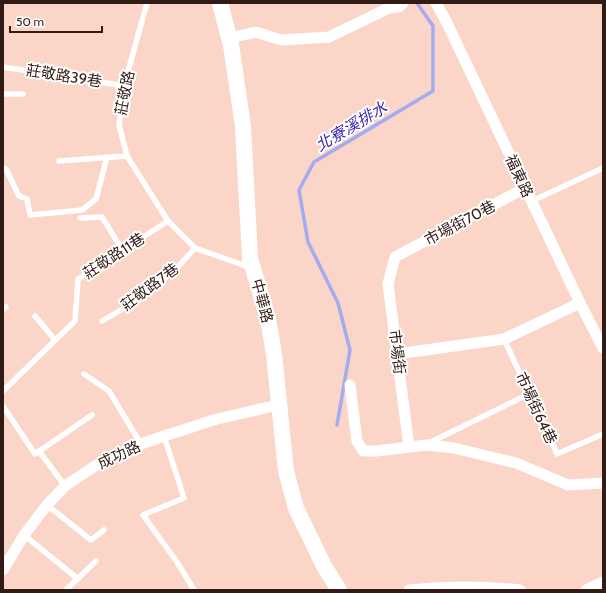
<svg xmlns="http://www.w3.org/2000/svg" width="606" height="593" font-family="Cabin,'Noto Sans TC',sans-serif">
<rect width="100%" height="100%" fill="#fbd5c8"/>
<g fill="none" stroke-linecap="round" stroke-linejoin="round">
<!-- stream -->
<polyline stroke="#a3abf1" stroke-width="3.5" points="337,425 350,350 338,303 308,242 299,190 314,162 433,91 433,26 417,3"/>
<!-- lane -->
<g stroke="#fff" stroke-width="5.5">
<polyline points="147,3 127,75 119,125 127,156 168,221 195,248 249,267"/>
<polyline points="3,67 125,86"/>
<polyline points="3,94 23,94"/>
<polyline points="59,161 127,156"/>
<polyline points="3,168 6,169 19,196 27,199 30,215 82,210 96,199 107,157"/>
<polyline points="532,201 603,168"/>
<polyline points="80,218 102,217 123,251"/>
<polyline points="3,309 6,307"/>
<polyline points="35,316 55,340"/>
<polyline points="102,321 136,301 175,270 195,248"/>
<polyline points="504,339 557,454 603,434"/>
<polyline points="84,374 109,391 141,444"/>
<polyline points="3,391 75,321 78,279 168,221"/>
<polyline points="3,406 35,454 92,415"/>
<polyline points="164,436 184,498 143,515 177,562 194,590"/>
<polyline points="429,443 529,394"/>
<polyline points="39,451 65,486"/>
<polyline points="47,505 91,540 104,530"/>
<polyline points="24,535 78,579"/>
<polyline points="66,590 96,561"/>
</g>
<!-- street -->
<g stroke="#fff" stroke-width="11">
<polyline points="436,3 447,23 580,303 603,348"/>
<polyline points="229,38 256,32 281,40 329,37 389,8 399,7 403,3"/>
<polyline points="397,354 504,339 580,303"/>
<polyline points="350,385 357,441 363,451 376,451 427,445 454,448 516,463 568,485 603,483"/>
<polyline points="409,447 388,284 395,257 525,188"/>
<polyline points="3,570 24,535 47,505 65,486 95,466 141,444 164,436 217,419 278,405"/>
<path d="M 409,590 C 446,586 483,586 520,590"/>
<polyline points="586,590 603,582"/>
</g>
<!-- secondary -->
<polyline stroke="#fff" stroke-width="16" points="220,3 231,45 243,126 250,258 268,319 274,354 286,471 296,508 324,566 339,590"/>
</g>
<g text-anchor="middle" stroke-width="4" stroke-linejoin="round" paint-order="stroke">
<!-- street labels -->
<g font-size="15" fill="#321b14" stroke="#fff">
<text transform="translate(64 76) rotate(9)" y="5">莊敬路39巷</text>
<text transform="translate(125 93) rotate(-79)" y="5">莊敬路</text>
<text transform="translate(519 176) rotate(65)" y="5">福東路</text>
<text transform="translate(460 223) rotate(-28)" y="5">市場街70巷</text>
<text transform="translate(114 256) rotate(-33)" y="5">莊敬路11巷</text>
<text transform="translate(150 287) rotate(-37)" y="5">莊敬路7巷</text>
<text transform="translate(262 301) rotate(75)" y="5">中華路</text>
<text transform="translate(397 352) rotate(83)" y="5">市場街</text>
<text transform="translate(536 408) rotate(65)" y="5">市場街64巷</text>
<text transform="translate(119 455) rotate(-25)" y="5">成功路</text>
</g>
<!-- water labels -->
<g font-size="16" font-style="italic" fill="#3b29af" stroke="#fff">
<text transform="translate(351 126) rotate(-31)" y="6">北寮溪排水</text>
</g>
</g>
<!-- border -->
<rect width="606" height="593" fill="none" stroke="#321b14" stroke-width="8"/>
<!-- scale -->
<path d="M10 26v6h92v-6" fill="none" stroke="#321b14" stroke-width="2"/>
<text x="16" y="26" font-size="12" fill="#321b14" stroke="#ffffff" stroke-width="3" paint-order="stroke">50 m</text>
</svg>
